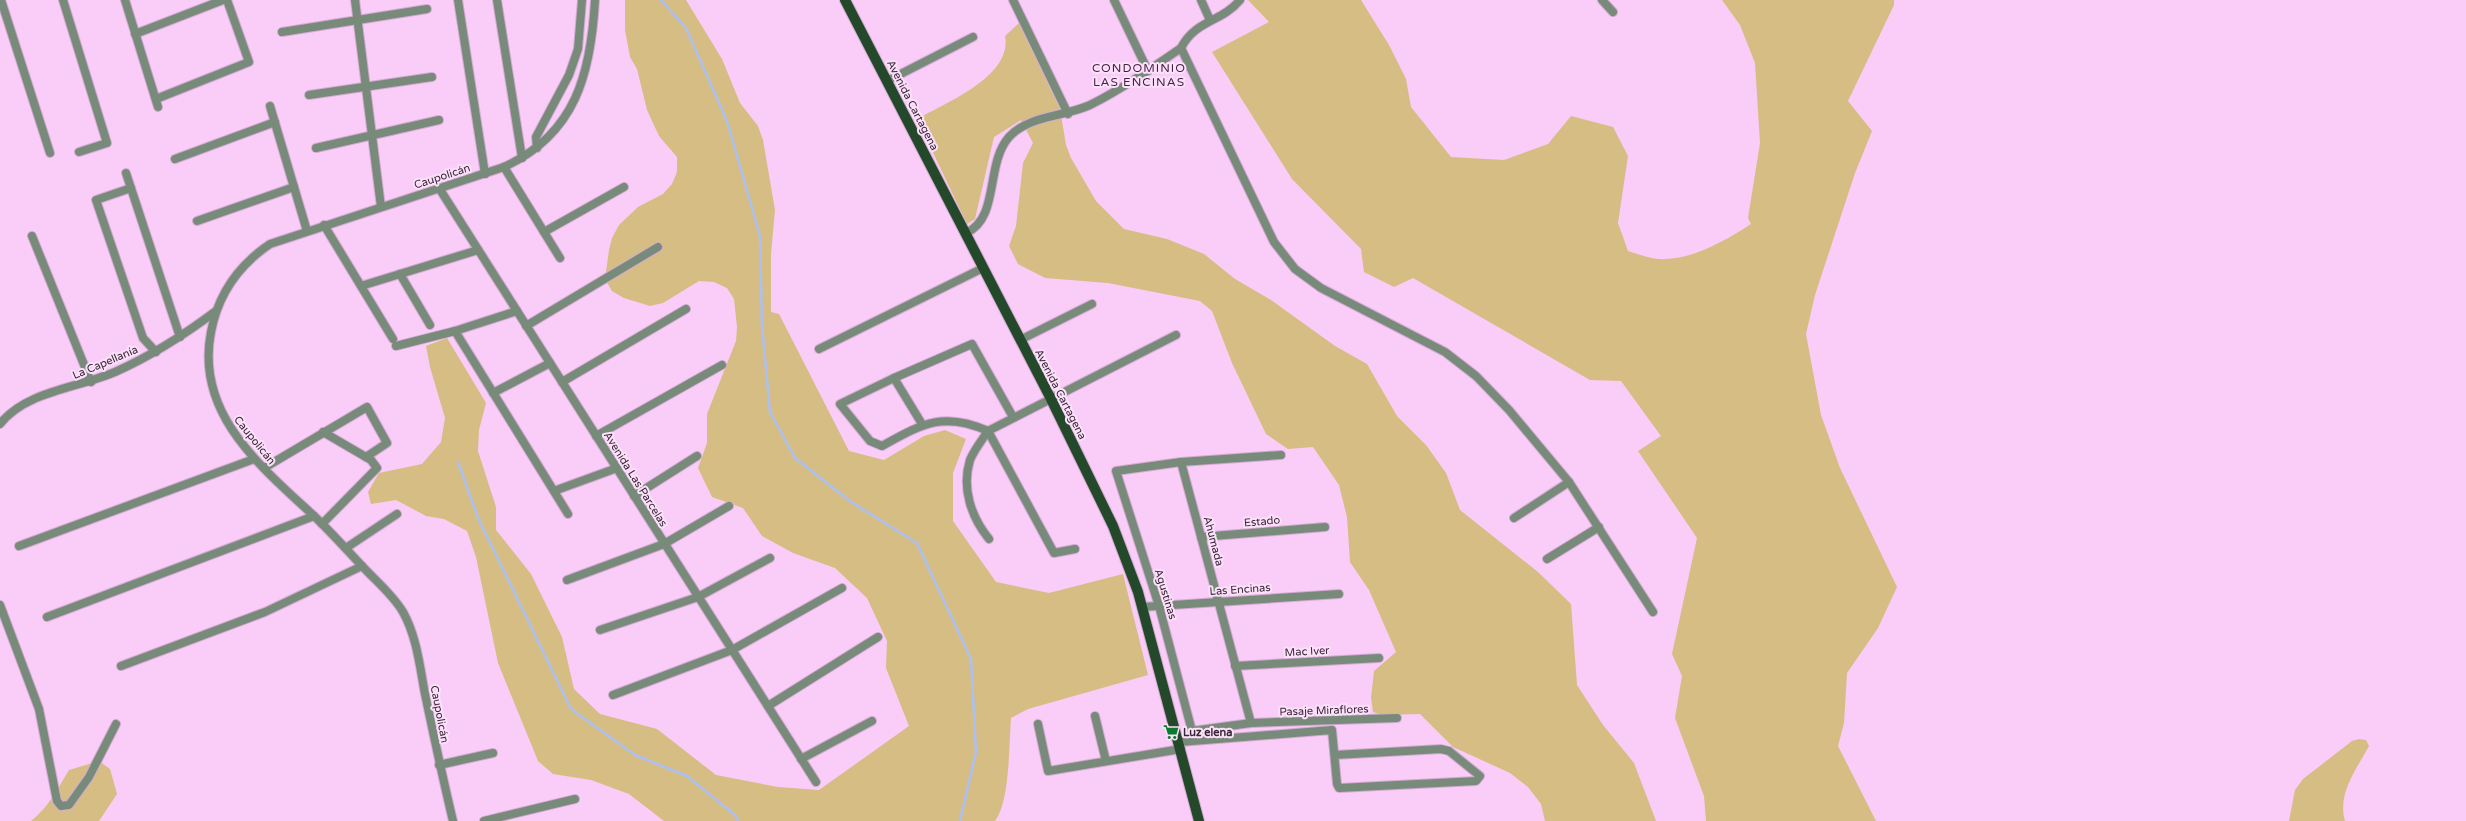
<svg xmlns="http://www.w3.org/2000/svg" width="2466" height="821" font-family="'Varela Round',sans-serif">
<rect width="100%" height="100%" fill="#faccf8"/>
<!-- green -->
<g fill="#d6bd83">
<path d="M 625,0 L 686,0 L 722,59 L 740,103 L 758,126 L 763,140 L 775,210 L 771,254 L 771,312 L 779,314 L 849,451 L 884,460 L 924,436 L 945,430 L 966,439 L 953,473 L 953,521 L 996,582 L 1049,593 L 1123,574 L 1148,675 L 1028,709 L 1011,718 C 1009,743 1010,802 995,821 L 664,821 L 629,794 L 591,780 L 553,774 L 538,761 L 498,663 L 476,557 L 467,531 L 444,519 L 426,516 L 396,500 L 371,504 L 368,492 L 379,473 L 422,464 L 441,442 L 445,418 L 430,367 L 426,346 L 447,338 L 486,403 L 479,430 L 478,451 L 496,507 L 496,530 L 531,574 L 562,637 L 574,689 L 600,714 L 657,729 L 716,775 L 778,787 L 819,790 L 909,726 L 886,668 L 887,641 L 867,598 L 835,568 L 793,553 L 762,536 L 743,508 L 712,497 L 698,468 L 707,443 L 707,414 L 736,341 L 737,327 L 734,299 L 727,288 L 714,282 L 699,281 L 663,303 L 650,306 L 624,298 L 612,291 L 605,279 L 609,250 L 612,238 L 619,225 L 638,207 L 663,194 L 672,184 L 677,172 L 677,157 L 659,136 L 647,110 L 637,69 L 630,57 L 625,30 Z"/>
<path d="M 1248,0 L 1361,0 L 1389,45 L 1406,79 L 1411,107 L 1451,157 L 1504,160 L 1548,144 L 1571,116 L 1613,127 L 1628,156 L 1618,223 L 1628,251 C 1637,254 1648,258 1658,259 C 1690,261 1725,241 1751,224 L 1748,218 L 1760,143 L 1755,63 L 1740,25 L 1722,0 L 1894,0 L 1894,5 L 1848,101 L 1872,131 L 1855,173 L 1815,295 L 1806,334 L 1821,415 L 1840,468 L 1897,587 L 1878,628 L 1847,673 L 1844,723 L 1838,746 L 1876,821 L 1706,821 L 1704,796 L 1675,718 L 1682,676 L 1672,654 L 1697,538 L 1638,451 L 1661,436 L 1621,381 L 1590,380 L 1413,278 L 1394,287 L 1364,272 L 1361,249 L 1292,179 L 1212,52 L 1269,22 Z"/>
<path d="M 1019,23 L 1060,109 L 1066,145 L 1071,158 L 1096,201 L 1124,229 L 1167,239 L 1204,254 L 1235,279 L 1271,300 L 1335,346 L 1367,364 L 1397,416 L 1426,445 L 1446,473 L 1460,510 L 1538,572 L 1571,604 L 1577,685 L 1603,725 L 1634,763 L 1656,821 L 1545,821 L 1541,804 L 1528,787 L 1510,773 L 1453,747 L 1420,714 L 1383,715 L 1373,712 L 1371,698 L 1374,671 L 1396,652 L 1369,590 L 1350,562 L 1347,517 L 1339,485 L 1313,447 L 1288,449 L 1266,434 L 1232,363 L 1212,311 L 1200,301 L 1108,283 L 1045,278 L 1018,264 L 1009,246 L 1016,226 L 1023,163 L 1033,143 L 1021,120 L 994,137 L 975,219 L 967,224 L 917,119 C 946,103 1013,76 1005,36 Z"/>
<path d="M 2359,739 L 2366,740 L 2369,746 C 2356,770 2337,794 2345,821 L 2289,821 L 2295,790 L 2303,779 L 2352,741 Z"/>
<path d="M 99,761 L 110,769 L 117,794 L 99,821 L 31,821 C 48,808 58,788 69,770 Z"/>
</g>
<g fill="none" stroke-linecap="round" stroke-linejoin="round">
<!-- stream -->
<g stroke="#abc0f5" stroke-width="2.5">
<polyline points="661,0 686,28 727,121 760,236 762,326 770,412 795,458 851,502 917,543 971,659 976,752 960,821"/>
<polyline points="458,462 478,518 571,709 635,755 687,776 735,815 738,821"/>
</g>
<defs>
<g id="street">
<polyline points="1,0 50,153"/>
<polyline points="63,0 107,143 79,152"/>
<polyline points="125,0 158,107"/>
<polyline points="355,0 381,207"/>
<polyline points="458,0 485,174"/>
<polyline points="497,0 522,158"/>
<polyline points="1013,0 1068,114"/>
<polyline points="1114,0 1148,71"/>
<polyline points="1201,0 1210,20"/>
<polyline points="1602,0 1613,12"/>
<polyline points="282,32 427,9"/>
<polyline points="135,34 223,0"/>
<path d="M 1181,48 C 1195,20 1222,22 1240,0"/>
<polyline points="887,81 973,37"/>
<polyline points="309,95 432,77"/>
<polyline points="156,99 249,62 227,0"/>
<polyline points="270,106 307,231"/>
<polyline points="316,148 439,120"/>
<polyline points="537,148 536,137 569,75 578,49 582,0"/>
<polyline points="175,159 275,122"/>
<polyline points="504,167 560,258"/>
<polyline points="126,173 180,337"/>
<polyline points="131,188 96,200 143,338 156,352"/>
<polyline points="439,188 816,782"/>
<polyline points="197,221 294,187"/>
<polyline points="324,225 393,339"/>
<polyline points="544,232 624,187"/>
<path d="M 966,233 C 1000,218 985,164 1009,137 C 1029,115 1064,117 1090,105 C 1122,89 1152,68 1181,48 L 1274,242 L 1295,269 L 1321,288 L 1445,352 L 1476,376 L 1509,410 L 1569,482 L 1653,612"/>
<polyline points="32,236 91,382"/>
<polyline points="400,274 430,325"/>
<polyline points="361,286 478,250"/>
<polyline points="526,326 658,247"/>
<polyline points="455,331 568,514"/>
<polyline points="1020,340 1092,304"/>
<polyline points="396,346 455,331 517,311"/>
<polyline points="819,349 983,268"/>
<polyline points="894,378 922,424"/>
<polyline points="562,382 686,309"/>
<polyline points="493,393 550,363"/>
<path d="M 1013,417 L 972,344 L 894,378 L 840,404 L 870,441 L 882,446 C 922,424 943,411 988,431 L 1176,335"/>
<path d="M 0,424 C 26,391 78,388 115,372 C 151,356 184,335 216,311"/>
<polyline points="988,431 1054,553 1075,549"/>
<path d="M 988,431 C 982,440 974,450 970,460 C 961,489 972,518 989,539"/>
<polyline points="596,436 722,365"/>
<polyline points="1181,462 1116,471 1159,606 1192,731 1251,723 1397,718"/>
<polyline points="264,468 367,407 387,443 366,457"/>
<polyline points="554,491 617,468"/>
<polyline points="634,496 697,456"/>
<polyline points="1514,518 1569,482"/>
<polyline points="322,524 377,468 371,460 323,432"/>
<polyline points="1201,537 1325,527"/>
<polyline points="19,546 254,459"/>
<polyline points="346,548 397,514"/>
<polyline points="1547,559 1599,527"/>
<polyline points="567,580 664,544 729,506"/>
<polyline points="0,605 39,709 57,801 61,806 69,805 89,777 116,724"/>
<polyline points="1142,607 1339,594"/>
<polyline points="47,617 314,516"/>
<polyline points="600,630 698,597 770,558"/>
<polyline points="121,666 265,612 362,566"/>
<polyline points="1235,666 1379,658"/>
<polyline points="613,695 732,650 842,588"/>
<polyline points="768,706 878,637"/>
<polyline points="1095,716 1106,761"/>
<polyline points="1251,723 1181,462 1281,455"/>
<polyline points="1038,724 1048,771 1181,749"/>
<polyline points="1180,742 1332,730 1337,784 1339,788 1476,781 1480,776 1449,751 1441,749 1335,755"/>
<polyline points="801,759 872,721"/>
<polyline points="439,765 493,753"/>
<path d="M 453,821 C 443,779 434,737 425,694 C 420,668 417,637 403,612 C 393,595 377,582 363,567 C 346,549 331,532 313,515 C 260,466 195,413 211,332 C 218,294 239,265 270,244 L 504,167 C 576,134 591,73 595,0"/>
<polyline points="484,821 575,799"/>
</g>
<polyline id="primary" points="845,0 1051,399 1113,526 1138,592 1199,821"/>
</defs>
<!-- street casing -->
<use href="#street" stroke="#d3abd2" stroke-width="10"/>
<!-- primary casing -->
<use href="#primary" stroke="#d3abd2" stroke-width="12"/>
<!-- street -->
<use href="#street" stroke="#788b7a" stroke-width="8"/>
<!-- primary -->
<use href="#primary" stroke="#24482a" stroke-width="10"/>
</g>
<!-- icons -->
<defs>
<symbol id="supermarket-bare" viewBox="-9 -9 18 18"><path d="M-6-5.5h2.5l.6 2H6L4.5 2H-2.5L-4.4-4H-6ZM-1.5 3.2a1.3 1.3 0 1 0 .1 0ZM3 3.2a1.3 1.3 0 1 0 .1 0Z" fill="#097a30" stroke="#fde1fb" stroke-width="2.5" paint-order="stroke"/></symbol>
</defs>
<g fill-rule="evenodd">
<use href="#supermarket-bare" x="1160" y="721" width="22" height="22"/>
</g>
<g text-anchor="middle" stroke-width="4" stroke-linejoin="round" paint-order="stroke">
<!-- street labels -->
<g font-size="11" fill="#392738" stroke="#fde1fb">
<text transform="translate(913 105) rotate(63)" y="4">Avenida Cartagena</text>
<text transform="translate(442 176) rotate(-18)" y="4">Caupolicán</text>
<text transform="translate(105 362) rotate(-23)" y="4">La Capellanía</text>
<text transform="translate(1061 394) rotate(63)" y="4">Avenida Cartagena</text>
<text transform="translate(255 440) rotate(51)" y="4">Caupolicán</text>
<text transform="translate(636 479) rotate(58)" y="4">Avenida Las Parcelas</text>
<text transform="translate(1262 521) rotate(-5)" y="4">Estado</text>
<text transform="translate(1214 541) rotate(75)" y="4">Ahumada</text>
<text transform="translate(1240 589) rotate(-4)" y="4">Las Encinas</text>
<text transform="translate(1166 594) rotate(73)" y="4">Agustinas</text>
<text transform="translate(1307 651) rotate(-3)" y="4">Mac Iver</text>
<text transform="translate(1324 710) rotate(-2)" y="4">Pasaje Miraflores</text>
<text transform="translate(440 714) rotate(79)" y="4">Caupolicán</text>
</g>
<!-- poi labels -->
<g font-size="11" font-weight="bold" fill="#392738" stroke="#fde1fb" text-anchor="start">
<text x="1183" y="736">Luz elena</text>
</g>
<!-- neighbourhood labels -->
<g font-size="12" letter-spacing="1" fill="#431f42" stroke="#fde1fb">
<text x="1139" y="72">CONDOMINIO<tspan x="1139" dy="14">LAS ENCINAS</tspan></text>
</g>
</g>
</svg>
